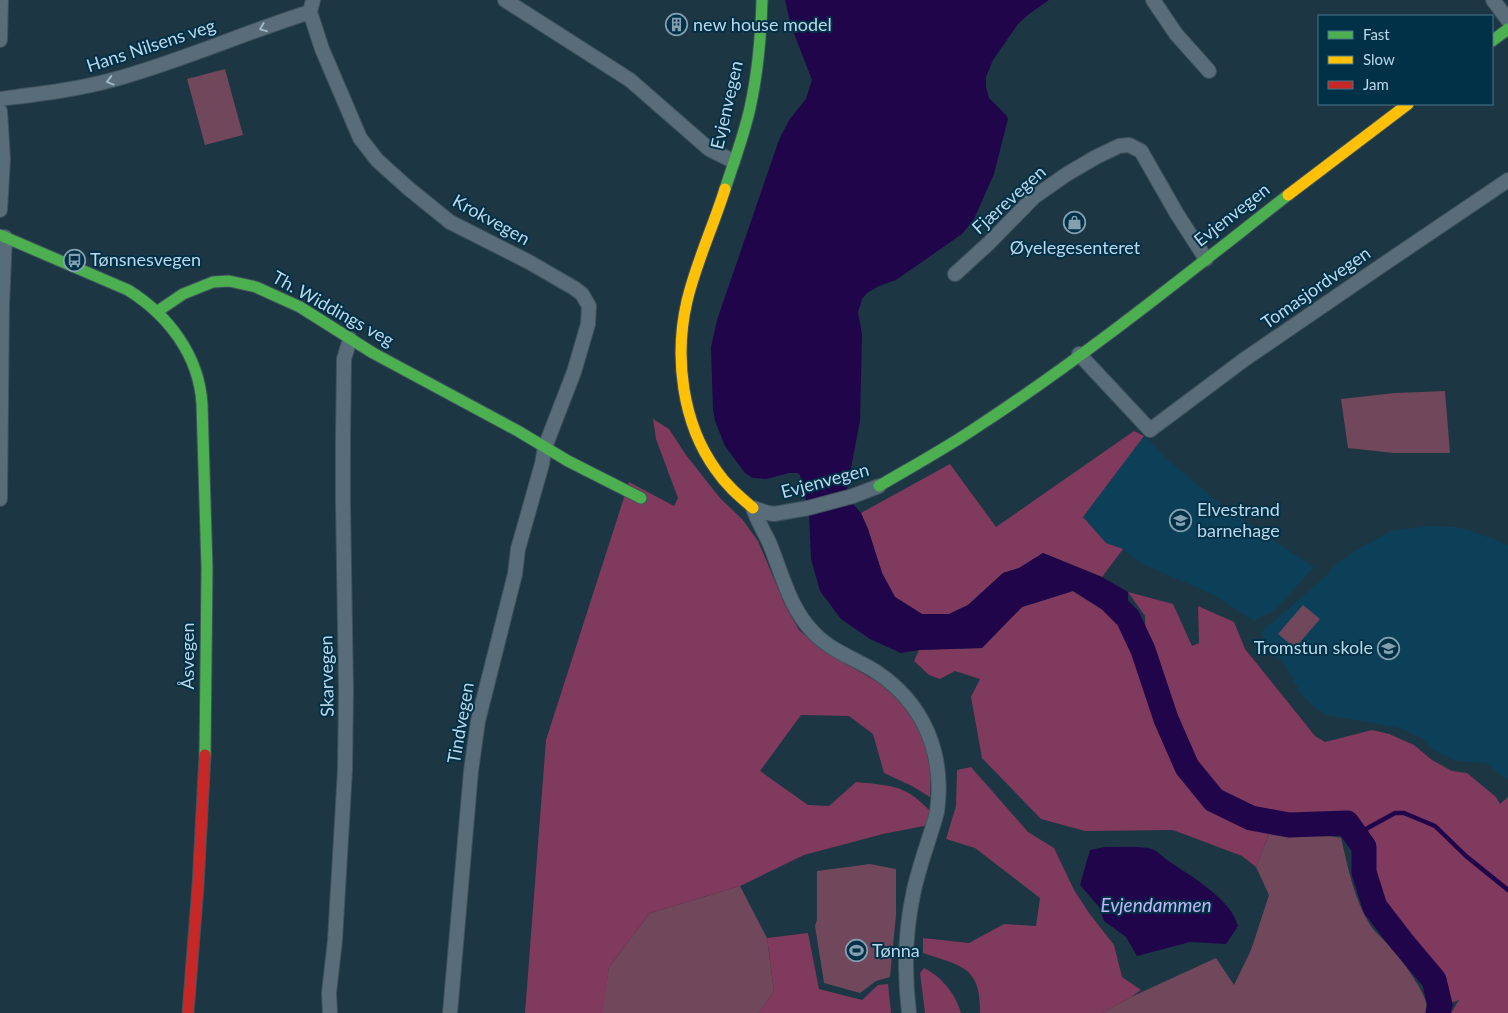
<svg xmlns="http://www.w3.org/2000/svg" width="1508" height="1013" font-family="Lato,sans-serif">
<rect width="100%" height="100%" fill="#1c3643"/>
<!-- built -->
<g fill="#0c4059">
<polygon points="1144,436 1170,462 1224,507 1314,567 1275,610 1254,621 1216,596 1141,563 1123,549 1106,543 1083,517"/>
<polygon points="1430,526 1454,527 1469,530 1508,545 1508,780 1485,763 1458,761 1443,755 1433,749 1423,739 1403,729 1328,715 1314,707 1301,694 1287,668 1266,643 1261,632 1325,577 1334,566 1356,550 1391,531"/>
</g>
<!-- green -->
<g fill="#70475b">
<polygon points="225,69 243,135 205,145 187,79"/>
<polygon points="1445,391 1450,453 1394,453 1348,448 1341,399 1395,393"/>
<polygon points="1303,605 1320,619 1295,648 1278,634"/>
<path d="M 1272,826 L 1341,838 C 1348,867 1354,899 1370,925 C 1377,935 1388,943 1396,953 C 1404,963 1423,990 1426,1002 C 1427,1005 1426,1009 1426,1013 L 1102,1013 L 1131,997 L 1216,958 L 1234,985 L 1251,950 L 1269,895 L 1256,867 Z"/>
<polygon points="870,864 896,869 896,915 890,977 876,981 860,993 824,983 815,926 817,920 817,871"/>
<polygon points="740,886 767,938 774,991 759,1013 602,1013 609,967 650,913"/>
</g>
<!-- forest -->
<g fill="#803a5d">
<path d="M 653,419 L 669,429 L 686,455 L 720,498 L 742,519 L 758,541 L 785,605 L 799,630 L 824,651 L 883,685 L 909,712 L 925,744 L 931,769 L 930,797 L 912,786 L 884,773 L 873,734 L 849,716 L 801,715 L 760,771 L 808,805 L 829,806 L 856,782 C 896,786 906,785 934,815 L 934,824 L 883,834 L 804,855 L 740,886 L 650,913 L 609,967 L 603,1013 L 525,1013 L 546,740 L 629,482 L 674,506 L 678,498 L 656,439 Z"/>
<polygon points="1134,431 1144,436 1083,517 1106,543 1123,549 1102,577 1043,553 1019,568 1003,573 968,605 949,614 922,614 895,597 882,573 868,529 861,513 950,464 996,527"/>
<polygon points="1073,591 1125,624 1176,753 1213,802 1272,826 1256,867 1242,856 1173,830 1085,831 1041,819 982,758 971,697 980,679 955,671 940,679 929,675 914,661 919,650 982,648 1022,607"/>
<polygon points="1128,592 1173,604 1192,646 1199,643 1198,606 1234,622 1245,649 1315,736 1325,742 1372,730 1389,734 1414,745 1432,760 1452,771 1467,773 1496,797 1500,804 1508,797 1508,1013 1451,1013 1459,1000 1442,1006 1435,980 1376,906 1365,872 1365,846 1348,821 1291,823 1252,814 1217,799 1191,766 1168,719 1146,650 1145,616"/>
<path d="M 971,767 L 1028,832 L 1054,848 L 1074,890 L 1089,913 L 1114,945 L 1122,977 L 1141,990 L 1131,997 L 1102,1013 L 980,1013 C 981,966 961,966 923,953 L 923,938 L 969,943 L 1004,924 L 1036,926 L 1040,898 L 975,848 L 946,839 L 956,806 L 957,770 Z"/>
<polygon points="808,933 819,989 862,1000 878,985 888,984 891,1013 759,1013 774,991 767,938"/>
<path d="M 924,968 C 942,977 955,993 961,1013 L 925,1013 L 920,973 Z"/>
</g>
<!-- water -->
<g fill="#21054b">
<polygon points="785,0 1049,0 1029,14 1018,24 993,60 986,77 986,87 989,98 1007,116 1008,119 994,174 974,219 962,234 896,280 879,286 867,293 862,299 858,312 862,334 860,421 847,489 851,502 861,513 868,529 882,573 895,597 922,614 949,614 968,605 1003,573 1019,568 1043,553 1102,577 1128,592 1128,618 1125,624 1073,591 1022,607 982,648 919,650 901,653 870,639 841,619 820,591 811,559 809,512 800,475 798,473 789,473 766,479 753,478 745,473 725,446 715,421 713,410 711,347 717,320 779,140 789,120 806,99 812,80 791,26"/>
<path d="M 1105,847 C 1119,847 1134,846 1148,848 C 1158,850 1162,857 1170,862 C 1191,876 1232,900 1238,926 L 1226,944 L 1190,942 L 1137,956 L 1126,937 L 1104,921 L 1099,907 L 1080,885 L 1090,850 Z"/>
</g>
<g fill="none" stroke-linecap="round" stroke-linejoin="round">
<!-- stream -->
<polyline stroke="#21054b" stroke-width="4.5" points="1355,835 1395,813 1404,813 1435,826 1466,856 1508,890"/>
<!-- river -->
<polyline stroke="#21054b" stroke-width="25" points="1103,593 1128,618 1143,650 1166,719 1187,767 1214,800 1251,818 1289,825 1347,823 1364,847 1364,872 1375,907 1402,942 1434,980 1440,1005 1438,1013"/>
<defs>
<g id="street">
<polyline points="313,0 310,12 322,49 360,138 377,160 408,188 450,222 529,262 574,288 582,294 589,306 588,324 574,372 545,447 542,464 518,549 515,574 478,721 471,771 450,1013"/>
<polyline points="505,0 630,80 709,149 733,161"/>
<polyline points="1153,0 1176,34 1209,71"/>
<polyline points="1493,0 1508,20"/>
<polyline points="0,40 1,0"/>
<path d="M 0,99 C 38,94 75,90 112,80 C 179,62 243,33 310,12"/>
<polyline points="0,111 3,159 0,210"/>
<polyline points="955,274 989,243 1034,197 1067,174 1096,157 1119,146 1129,145 1141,151 1177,214 1206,259"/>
<polyline points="1079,354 1150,430 1245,359 1378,268 1508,180"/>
<polyline points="0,499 2,305 5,237"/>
<path d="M 753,508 C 757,520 763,530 769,542 C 782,573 789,608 814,633 C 831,651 854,658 875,671 C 924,703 945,754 937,812 C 930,838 920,863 914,890 C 905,930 904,972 909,1013"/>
<polyline points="753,508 768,513 774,514 808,508 853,496 879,486"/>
<polyline points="330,1013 329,993 335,940 345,770 346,690 343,504 343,438 344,359 350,339"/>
</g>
<g id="fast">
<polyline points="1492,41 1508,29"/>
<path d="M 725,189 C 734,162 744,135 750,108 C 758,72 761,36 762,0"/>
<path d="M 0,235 L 128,290 C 168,315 199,355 202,404 L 207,568 L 205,755"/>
<polyline points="158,311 183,294 213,282 229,281 256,287 300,307 373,353 518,431 568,461 641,498"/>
<path d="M 879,486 C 913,466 948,447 980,425 C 1087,355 1187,274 1288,195"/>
</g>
<g id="slow">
<path d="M 725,189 C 713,227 696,263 687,301 C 674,357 682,423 716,470 C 726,485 739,496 753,508"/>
<polyline points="1288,195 1408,104"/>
</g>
<polyline id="jam" points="188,1013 198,886 205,755"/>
</defs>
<!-- street casing -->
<use href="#street" stroke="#3e525d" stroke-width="16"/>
<!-- fast casing -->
<use href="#fast" stroke="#3e525d" stroke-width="13"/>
<!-- slow casing -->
<use href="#slow" stroke="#3e525d" stroke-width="13"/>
<!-- jam casing -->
<use href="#jam" stroke="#3e525d" stroke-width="13"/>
<!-- street -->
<use href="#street" stroke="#586d79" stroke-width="14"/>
<!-- fast -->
<use href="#fast" stroke="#4caf50" stroke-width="11"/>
<!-- slow -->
<use href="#slow" stroke="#ffc107" stroke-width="11"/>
<!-- jam -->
<use href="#jam" stroke="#c62828" stroke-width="11"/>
</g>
<!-- one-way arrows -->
<defs><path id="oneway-chevron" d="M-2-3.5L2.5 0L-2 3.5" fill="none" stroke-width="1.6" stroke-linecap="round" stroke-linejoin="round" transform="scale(1.25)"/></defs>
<g stroke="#9eb8c8">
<use href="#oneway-chevron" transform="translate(263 28) rotate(158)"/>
<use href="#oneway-chevron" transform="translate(110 81) rotate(165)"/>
</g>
<!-- icons -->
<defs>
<symbol id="building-ring" viewBox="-11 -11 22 22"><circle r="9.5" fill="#003147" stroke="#849fb0" stroke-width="1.5"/><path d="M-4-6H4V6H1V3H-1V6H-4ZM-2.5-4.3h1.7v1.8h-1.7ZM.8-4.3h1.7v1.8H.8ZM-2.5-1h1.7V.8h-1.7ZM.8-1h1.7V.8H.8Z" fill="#849fb0"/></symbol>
<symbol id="shop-ring" viewBox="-11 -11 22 22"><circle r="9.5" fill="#003147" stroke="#849fb0" stroke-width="1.5"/><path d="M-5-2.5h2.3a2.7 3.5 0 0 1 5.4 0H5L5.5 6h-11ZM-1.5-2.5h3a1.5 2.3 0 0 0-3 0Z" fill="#849fb0"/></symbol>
<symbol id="bus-ring" viewBox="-11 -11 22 22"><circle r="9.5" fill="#003147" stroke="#849fb0" stroke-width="1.5"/><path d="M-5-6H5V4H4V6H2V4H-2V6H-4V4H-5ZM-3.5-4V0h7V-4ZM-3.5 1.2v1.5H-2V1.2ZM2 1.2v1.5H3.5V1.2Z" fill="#849fb0"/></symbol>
<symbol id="school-ring" viewBox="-11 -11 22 22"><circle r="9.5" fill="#003147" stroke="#849fb0" stroke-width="1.5"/><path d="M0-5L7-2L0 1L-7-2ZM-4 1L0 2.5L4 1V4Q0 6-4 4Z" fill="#849fb0"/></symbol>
<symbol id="stadium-ring" viewBox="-11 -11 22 22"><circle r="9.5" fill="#003147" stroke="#849fb0" stroke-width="1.5"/><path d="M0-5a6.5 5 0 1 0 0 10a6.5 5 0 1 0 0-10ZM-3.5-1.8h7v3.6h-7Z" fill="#849fb0"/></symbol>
</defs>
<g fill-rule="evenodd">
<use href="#building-ring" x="664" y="12" width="25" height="25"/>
<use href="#shop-ring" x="1062" y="210" width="25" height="25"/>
<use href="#bus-ring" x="62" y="248" width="25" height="25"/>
<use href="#school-ring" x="1168" y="508" width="25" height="25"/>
<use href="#school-ring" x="1376" y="636" width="25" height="25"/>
<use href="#stadium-ring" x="844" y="938" width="25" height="25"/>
</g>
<g text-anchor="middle" stroke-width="4" stroke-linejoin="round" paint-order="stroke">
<!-- poi labels -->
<g font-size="18" fill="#bcd8ea" stroke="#003147" text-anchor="start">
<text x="693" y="31">new house model</text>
<text x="1075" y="254" text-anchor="middle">Øyelegesenteret</text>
<text x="90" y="266">Tønsnesvegen</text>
<text x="1197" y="516">Elvestrand<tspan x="1197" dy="21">barnehage</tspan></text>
<text x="1373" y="654" text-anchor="end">Tromstun skole</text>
<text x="872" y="957">Tønna</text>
</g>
<!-- street labels -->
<g font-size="18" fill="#bcd8ea" stroke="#003147">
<text transform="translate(151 46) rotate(-18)" y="6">Hans Nilsens veg</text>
<text transform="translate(727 105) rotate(-77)" y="6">Evjenvegen</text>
<text transform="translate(1009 200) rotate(-42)" y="6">Fjærevegen</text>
<text transform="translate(1232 215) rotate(-38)" y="6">Evjenvegen</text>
<text transform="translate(491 220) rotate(29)" y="6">Krokvegen</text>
<text transform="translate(1316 288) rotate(-35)" y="6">Tomasjordvegen</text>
<text transform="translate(333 309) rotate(29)" y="6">Th. Widdings veg</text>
<text transform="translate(825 481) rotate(-15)" y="6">Evjenvegen</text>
<text transform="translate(188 656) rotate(-90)" y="6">Åsvegen</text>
<text transform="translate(327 676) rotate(-91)" y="6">Skarvegen</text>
<text transform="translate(461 723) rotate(-80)" y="6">Tindvegen</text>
</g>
<!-- water labels -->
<g font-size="19" font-style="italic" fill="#c4b5f6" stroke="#003147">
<text x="1156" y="912">Evjendammen</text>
</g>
</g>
<!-- legend -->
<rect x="1318" y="15" width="175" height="90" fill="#003147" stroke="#4b7488"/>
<rect x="1328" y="31" width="25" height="8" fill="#4caf50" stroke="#4b7488"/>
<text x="1363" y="40" font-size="15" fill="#bcd8ea">Fast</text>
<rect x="1328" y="56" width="25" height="8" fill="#ffc107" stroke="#4b7488"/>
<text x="1363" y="65" font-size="15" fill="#bcd8ea">Slow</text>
<rect x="1328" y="81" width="25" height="8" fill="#c62828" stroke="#4b7488"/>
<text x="1363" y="90" font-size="15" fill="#bcd8ea">Jam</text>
</svg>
